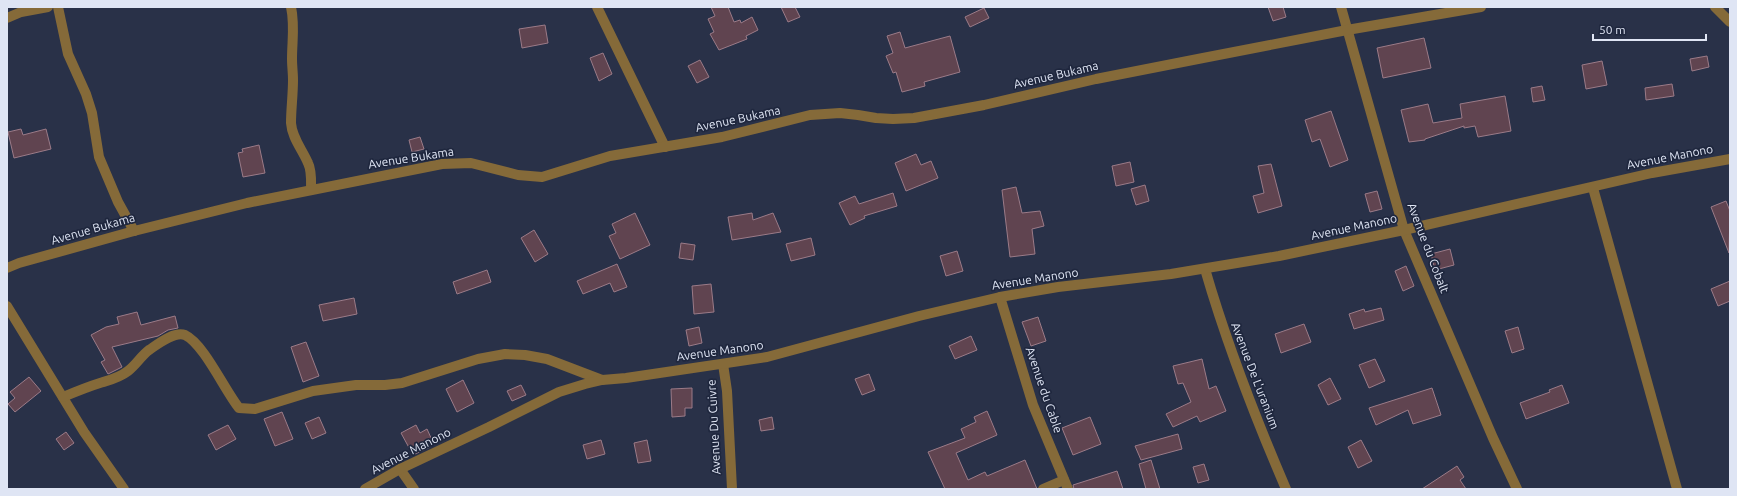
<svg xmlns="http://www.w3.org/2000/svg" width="1737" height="496" font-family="Ubuntu,sans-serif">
<rect width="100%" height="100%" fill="#293148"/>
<!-- building -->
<g fill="#604450" stroke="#9b7b88">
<polygon points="711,7 728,7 734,22 740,20 741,23 752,17 758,30 746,36 747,39 719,50 710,34 714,32 708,19 715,16"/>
<polygon points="781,7 795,7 800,17 788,22"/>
<polygon points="1268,7 1283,7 1286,17 1273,21"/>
<polygon points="984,8 989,18 970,27 965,17"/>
<polygon points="545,25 548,43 522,48 519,29"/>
<polygon points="900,32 905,48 950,36 960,72 924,82 925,86 902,92 896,72 893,73 886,56 893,53 887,36"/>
<polygon points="1424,38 1431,68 1383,78 1377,48"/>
<polygon points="603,53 612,74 599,81 590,58"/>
<polygon points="1707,56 1709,67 1692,71 1690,59"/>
<polygon points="700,60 709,77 697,83 688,66"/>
<polygon points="1602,61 1607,85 1586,89 1582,65"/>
<polygon points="1672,84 1674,96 1646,100 1645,88"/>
<polygon points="1542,86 1545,100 1533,102 1531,88"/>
<polygon points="1505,96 1511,131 1478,137 1475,126 1464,128 1464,126 1425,139 1425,140 1409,142 1401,110 1428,104 1433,123 1462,118 1460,104"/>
<polygon points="1331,111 1348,160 1330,167 1320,139 1312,142 1305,120"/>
<polygon points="21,129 23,135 46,129 51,149 14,158 8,132"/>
<polygon points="420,137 424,149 412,152 409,140"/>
<polygon points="259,145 265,173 243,177 238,153 243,152 242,149"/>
<polygon points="916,154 921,165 931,161 938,178 906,191 895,163"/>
<polygon points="1130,162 1134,182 1116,186 1112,166"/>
<polygon points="1271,164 1282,206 1258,213 1253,196 1264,193 1258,166"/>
<polygon points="1145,185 1149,201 1136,205 1131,189"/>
<polygon points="1016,187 1022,213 1040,211 1044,226 1032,229 1035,254 1010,257 1002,190"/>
<polygon points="1377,191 1382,209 1370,212 1365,194"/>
<polygon points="893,193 897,206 864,216 865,218 850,225 839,203 855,196 859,204"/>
<polygon points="1726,201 1730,211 1729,253 1711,207"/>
<polygon points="635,213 650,245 620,259 609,236 616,233 612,224"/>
<polygon points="752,213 753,220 773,213 781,232 732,240 728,217"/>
<polygon points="534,230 548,254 535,262 521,238"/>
<polygon points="811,238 815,255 791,261 786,244"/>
<polygon points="681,243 695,245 693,260 679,258"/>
<polygon points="1450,249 1454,265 1435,270 1431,254"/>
<polygon points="957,251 963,271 946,276 940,256"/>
<polygon points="617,264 627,287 614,292 610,283 583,294 577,281"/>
<polygon points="1406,266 1414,286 1403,291 1395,271"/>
<polygon points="487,270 491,282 457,294 453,282"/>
<polygon points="1730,281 1730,301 1718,306 1711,289"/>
<polygon points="711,284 714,312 694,314 692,286"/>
<polygon points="354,298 357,314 323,321 319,305"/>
<polygon points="1381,308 1384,320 1354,329 1349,314 1364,309 1365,312"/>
<polygon points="137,312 141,325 175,316 178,328 168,330 158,336 112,347 122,367 108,374 101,362 105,360 91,335 106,327 119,324 117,317"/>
<polygon points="1038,317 1046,341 1031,346 1022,322"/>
<polygon points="1304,324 1311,342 1281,353 1275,334"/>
<polygon points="699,327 702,343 689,346 686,330"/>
<polygon points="1518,327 1524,349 1512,353 1505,331"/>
<polygon points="971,336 977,350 955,359 949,346"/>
<polygon points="306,342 319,376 303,382 291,347"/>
<polygon points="1202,359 1209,389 1216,386 1226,411 1200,422 1197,416 1173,427 1166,414 1191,402 1183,383 1178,384 1173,366"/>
<polygon points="1375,359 1385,381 1369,388 1359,365"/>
<polygon points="869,374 875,390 862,395 855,379"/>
<polygon points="29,377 41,391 15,412 8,404 15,398 10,392"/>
<polygon points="1330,378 1341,399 1328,405 1318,385"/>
<polygon points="463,380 474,403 457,412 446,389"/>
<polygon points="521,385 526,395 512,401 507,391"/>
<polygon points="1562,385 1569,403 1526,419 1520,403 1550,392 1549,390"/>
<polygon points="692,388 692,408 685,408 685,416 672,417 671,389"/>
<polygon points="1432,388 1441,415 1413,424 1408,410 1376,425 1369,408"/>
<polygon points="987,411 997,435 956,453 968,480 985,472 987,476 1025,460 1037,489 945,489 928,452 965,438 961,429 976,422 974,417"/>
<polygon points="282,412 293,439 275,446 264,419"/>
<polygon points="319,417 326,433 312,439 305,423"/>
<polygon points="772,417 774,429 761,431 759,420"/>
<polygon points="1090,417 1101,444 1073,455 1062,428"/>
<polygon points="228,425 236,439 216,450 208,435"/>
<polygon points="416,425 420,433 427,429 432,440 427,442 430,447 413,455 401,433"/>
<polygon points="66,432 74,443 64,450 56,439"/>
<polygon points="1178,434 1182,449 1141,460 1135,446"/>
<polygon points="601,440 605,454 587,459 583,445"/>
<polygon points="647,440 651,461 638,463 634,443"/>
<polygon points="1361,440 1372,461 1358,468 1348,447"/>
<polygon points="1151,460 1160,489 1146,489 1139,464"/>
<polygon points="1204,464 1209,480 1198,483 1193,467"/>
<polygon points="1457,466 1464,477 1460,480 1466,489 1422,489"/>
<polygon points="1117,471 1123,489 1074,489 1073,485"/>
</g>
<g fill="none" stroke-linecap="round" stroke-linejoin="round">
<!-- minor -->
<g stroke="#856a39" stroke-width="10">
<polyline points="58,7 68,54 86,94 92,113 99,157 118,202 134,231"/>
<path d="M 291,7 C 295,25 292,41 292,59 C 292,66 293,73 293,80 C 293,95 291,109 291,123 C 292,138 302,149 308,163 C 312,171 311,181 311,190"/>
<polyline points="597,7 665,147"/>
<polyline points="1341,7 1404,230 1493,438 1517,489"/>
<polyline points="1715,7 1730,22"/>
<polyline points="7,18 21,12 48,7"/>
<polyline points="1593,188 1677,489"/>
<polyline points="7,268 19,263 134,231 247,203 442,164 471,163 518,175 542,177 610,156 722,137 810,115 840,113 858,115 876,118 893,119 914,118 984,105 1096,79 1203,58 1347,30 1481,7"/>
<path d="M 1205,269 C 1227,345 1255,417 1286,489"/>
<polyline points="1000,297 1033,405 1068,489"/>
<polyline points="7,306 84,432 124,489"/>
<polyline points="723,364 727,391 732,489"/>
<path d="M 63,397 C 75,392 87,387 100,383 C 110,380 119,378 128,371 C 136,365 141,356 149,350 C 158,344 174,331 185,335 C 204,344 225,391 239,408 L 255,409 L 313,391 L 356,385 L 385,385 L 402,383 L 478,359 L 505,354 L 525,355 L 547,359 L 602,380"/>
<polyline points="400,469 414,489"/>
<polyline points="365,489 400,469 489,427 559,392 585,384 602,380 626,378 767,357 919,316 1000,297 1058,287 1171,274 1279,256 1404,230 1652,173 1730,159"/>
<polyline points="1043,489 1064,480"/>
</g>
</g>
<g text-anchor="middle" stroke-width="3.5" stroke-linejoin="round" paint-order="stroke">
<!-- street labels -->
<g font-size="12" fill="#dfe5f4" stroke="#1f273e">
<text transform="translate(1056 75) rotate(-13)" y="4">Avenue Bukama</text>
<text transform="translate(738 119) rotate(-12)" y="4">Avenue Bukama</text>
<text transform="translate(1670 157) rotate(-11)" y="4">Avenue Manono</text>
<text transform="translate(411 158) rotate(-9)" y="4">Avenue Bukama</text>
<text transform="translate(1354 227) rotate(-12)" y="4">Avenue Manono</text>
<text transform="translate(93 229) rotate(-16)" y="4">Avenue Bukama</text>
<text transform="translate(1428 248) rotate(69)" y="4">Avenue du Cobalt</text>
<text transform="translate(1035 279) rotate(-9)" y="4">Avenue Manono</text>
<text transform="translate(720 351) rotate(-8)" y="4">Avenue Manono</text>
<text transform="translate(1255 376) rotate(69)" y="4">Avenue De L'uranium</text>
<text transform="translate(1044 390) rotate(71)" y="4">Avenue du Cable</text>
<text transform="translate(714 427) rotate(-93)" y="4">Avenue Du Cuivre</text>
<text transform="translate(411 451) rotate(-27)" y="4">Avenue Manono</text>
</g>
</g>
<!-- border -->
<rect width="1737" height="496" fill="none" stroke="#dfe5f4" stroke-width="16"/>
<!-- scale -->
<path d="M1593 34v6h113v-6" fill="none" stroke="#dfe5f4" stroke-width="2"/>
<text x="1599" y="34" font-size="12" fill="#dfe5f4" stroke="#1f273e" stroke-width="3" paint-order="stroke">50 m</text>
</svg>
